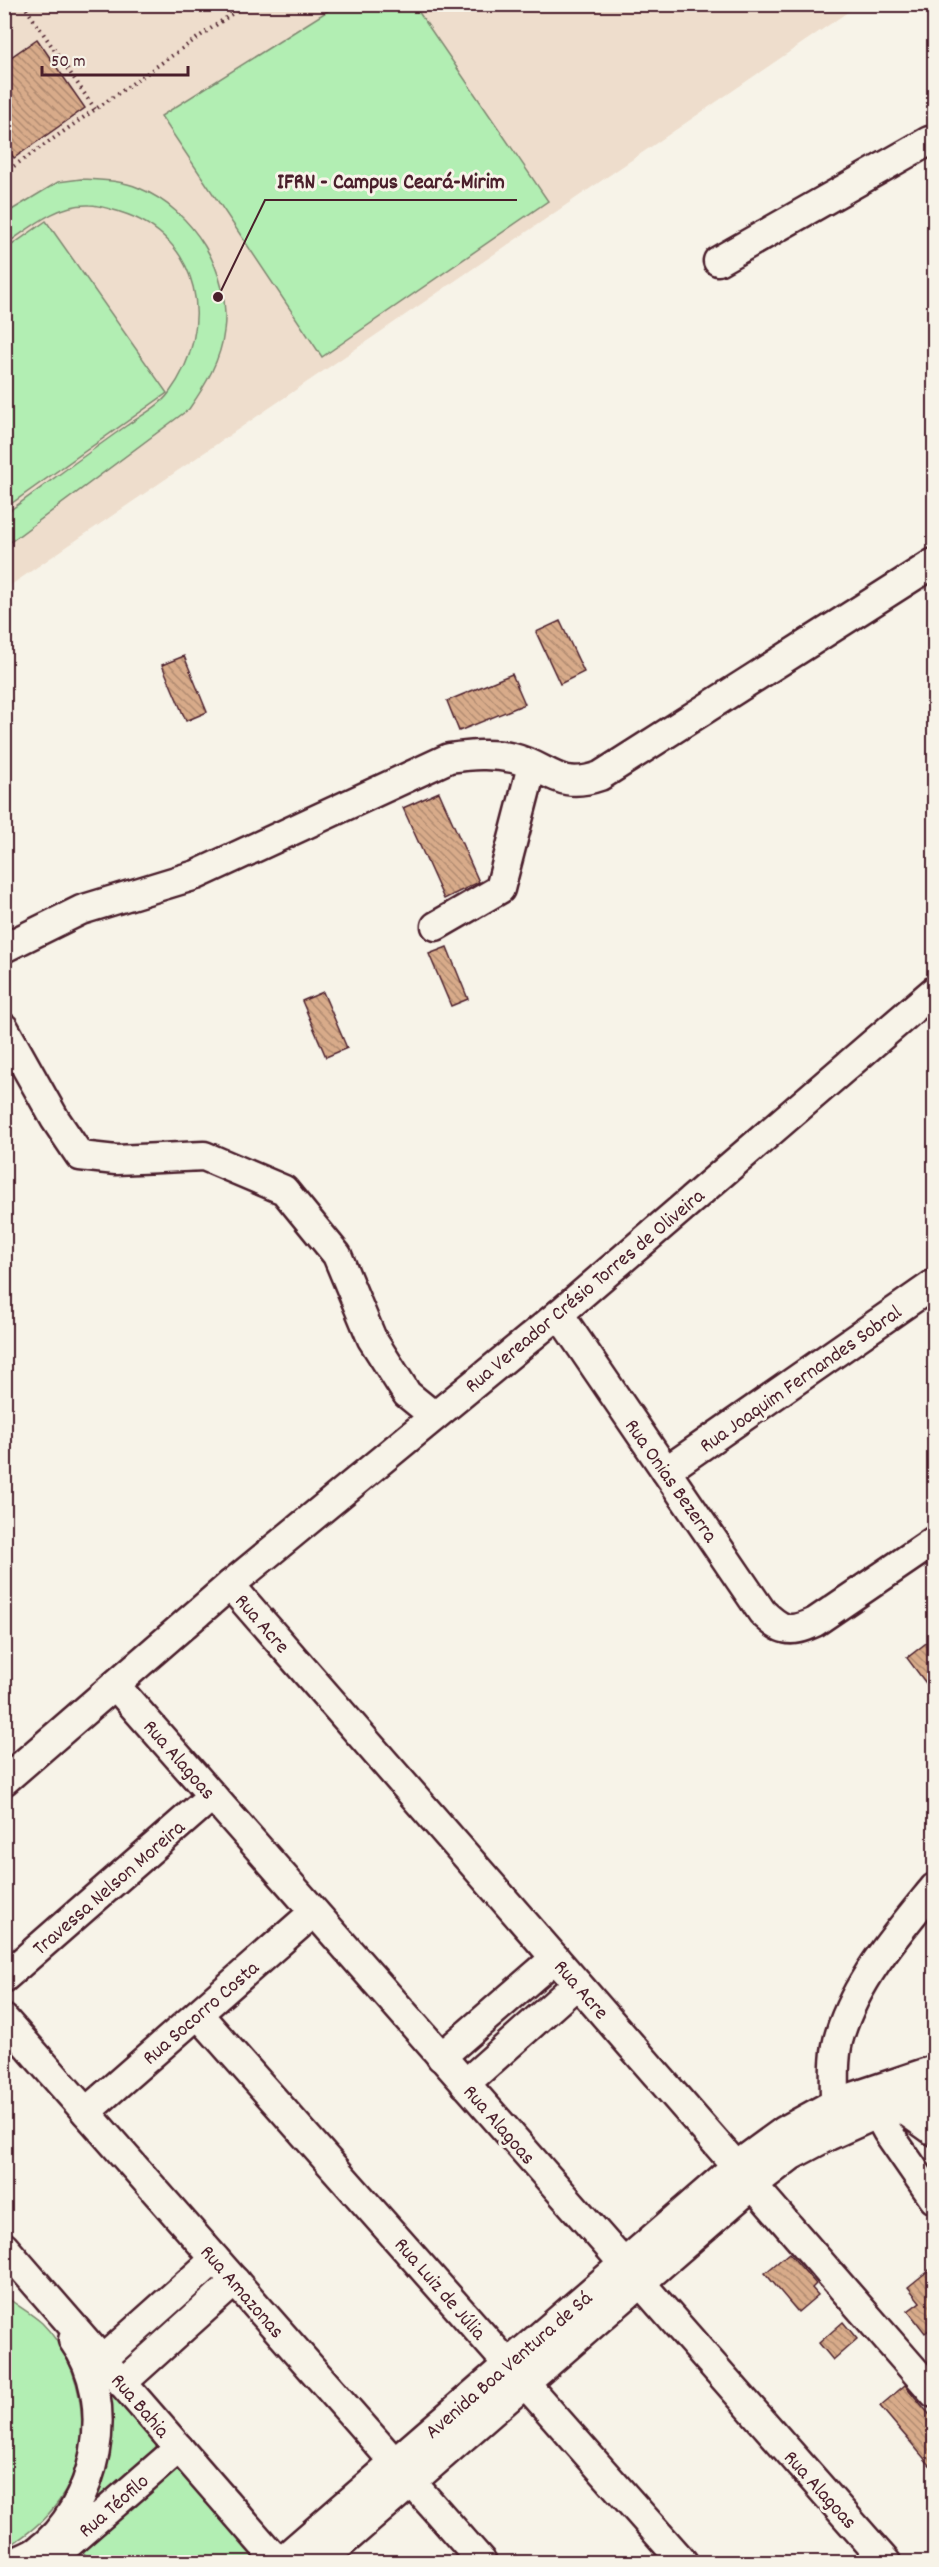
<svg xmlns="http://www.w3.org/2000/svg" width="939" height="2567" font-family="Dekko,sans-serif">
<defs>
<pattern id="building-back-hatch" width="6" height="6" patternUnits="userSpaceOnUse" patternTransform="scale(1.5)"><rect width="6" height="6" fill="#d8ab8a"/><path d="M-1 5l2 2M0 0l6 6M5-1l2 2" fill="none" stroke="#b18b71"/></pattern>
</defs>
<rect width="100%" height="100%" fill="#f7f3e8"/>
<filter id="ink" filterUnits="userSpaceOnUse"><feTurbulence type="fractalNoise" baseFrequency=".0167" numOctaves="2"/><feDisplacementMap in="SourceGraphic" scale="12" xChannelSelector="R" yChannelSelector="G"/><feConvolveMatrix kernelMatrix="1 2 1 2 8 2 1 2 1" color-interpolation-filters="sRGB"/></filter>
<g filter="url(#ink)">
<!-- built -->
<polygon fill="#edc" points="5,5 858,5 5,589"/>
<!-- green -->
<g fill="#b2eeb3" stroke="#7e866f" stroke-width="1.5">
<polygon points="337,5 414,5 548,201 322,357 161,116"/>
<path d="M 81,179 C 100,180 121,180 139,188 C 193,210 232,273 224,331 C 221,360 205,386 189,409 L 5,546 L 5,514 C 45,485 85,455 126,426 C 139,417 160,406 169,393 C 217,328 202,237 120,212 C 110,209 99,205 89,205 C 56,204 30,228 5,245 L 5,214 L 58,182 Z"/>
<polygon points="46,221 167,393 5,508 5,250"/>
<path d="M 5,2296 C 16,2305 31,2313 42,2323 C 86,2367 96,2449 59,2501 C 44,2522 26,2535 5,2549 Z"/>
<polygon points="99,2373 163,2447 83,2515 106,2462 112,2432"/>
<polygon points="176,2464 259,2557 253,2562 92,2562 80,2549"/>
</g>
<!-- building -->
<g fill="url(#building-back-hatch)" stroke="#4a1f2b" stroke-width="1.5">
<polygon points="37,39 85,108 14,158 4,144 4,62"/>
<polygon points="560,621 584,672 560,684 536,632"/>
<polygon points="184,656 207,712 186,721 162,665"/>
<polygon points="512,674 525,704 459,731 447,701"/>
<polygon points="439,792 479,882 444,899 403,808"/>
<polygon points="447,947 468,999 451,1006 429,954"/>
<polygon points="323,992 347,1048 326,1057 302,1001"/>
<polygon points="934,1637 934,1694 907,1658"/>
<polygon points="789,2253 816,2284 812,2288 818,2295 798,2312 765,2273"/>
<polygon points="934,2266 934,2326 925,2333 908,2311 920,2302 908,2287"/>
<polygon points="843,2322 857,2339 833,2360 819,2343"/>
<polygon points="905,2385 934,2420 934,2470 880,2406"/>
</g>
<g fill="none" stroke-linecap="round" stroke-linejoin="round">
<defs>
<g id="minor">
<polyline points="718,261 929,141 934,141"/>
<polyline points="436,926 500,889 532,766"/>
<path d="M 4,948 L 81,910 L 196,875 L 449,758 C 471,755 491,753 513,758 C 550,767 557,791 600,776 L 934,563"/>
<polyline points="4,1028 55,1119 80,1156 116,1160 204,1156 284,1190 337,1255 372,1339 407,1394 434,1416"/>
<path d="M 559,1314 L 762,1612 C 782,1631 789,1634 815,1622 L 934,1541"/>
<polyline points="666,1471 934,1284"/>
<polyline points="230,1585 934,2393"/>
<polyline points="115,1685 886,2562"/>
<polyline points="4,1781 230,1585 559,1314 934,991"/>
<polyline points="4,1978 212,1796"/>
<polyline points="198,2014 683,2562"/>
<polyline points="4,2019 482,2562"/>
<polyline points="441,2057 555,1958"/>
<polyline points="465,2084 577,1984"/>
<polyline points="869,2098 887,2131 934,2199"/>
<path d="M 835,2103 C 835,2081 833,2055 840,2034 C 857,1979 898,1932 934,1888"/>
<polyline points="899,2106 934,2131"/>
<polyline points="86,2112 314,1912"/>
<polyline points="4,2247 278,2562"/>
<polyline points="102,2360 215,2259"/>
<polyline points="122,2383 235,2281"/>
<polyline points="51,2559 179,2448"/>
<path d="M 15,2562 C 22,2559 30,2556 36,2552 C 97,2508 119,2402 73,2340"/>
<polyline points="280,2562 736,2166 784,2131 835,2103 934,2070"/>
<polyline points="320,2562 753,2185 792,2155 828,2136 877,2114 934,2095"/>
</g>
</defs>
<!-- minor casing -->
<use href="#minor" stroke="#4a1f2b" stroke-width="33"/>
<!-- path -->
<g stroke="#4a1f2b" stroke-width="4" stroke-dasharray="1.5 4.5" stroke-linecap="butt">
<polyline points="23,4 95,109"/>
<polyline points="4,173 246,4"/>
</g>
<!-- minor -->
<use href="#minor" stroke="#f7f3e8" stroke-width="28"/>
</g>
</g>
<g text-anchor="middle" stroke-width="6" stroke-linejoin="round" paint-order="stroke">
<!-- street labels -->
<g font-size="21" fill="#4a1f2b" stroke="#f7f3e8">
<text transform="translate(584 1290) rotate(-40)" y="7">Rua Vereador Crésio Torres de Oliveira</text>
<text transform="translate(800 1378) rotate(-35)" y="7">Rua Joaquim Fernandes Sobral</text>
<text transform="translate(672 1480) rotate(55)" y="7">Rua Onias Bezerra</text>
<text transform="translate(263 1623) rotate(49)" y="7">Rua Acre</text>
<text transform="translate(180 1759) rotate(49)" y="7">Rua Alagoas</text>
<text transform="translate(108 1887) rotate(-41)" y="7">Travessa Nelson Moreira</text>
<text transform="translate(582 1989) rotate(49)" y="7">Rua Acre</text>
<text transform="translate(200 2012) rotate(-41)" y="7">Rua Socorro Costa</text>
<text transform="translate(500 2124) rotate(49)" y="7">Rua Alagoas</text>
<text transform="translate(441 2288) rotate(49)" y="7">Rua Luiz de Júlia</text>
<text transform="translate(243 2291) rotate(49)" y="7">Rua Amazonas</text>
<text transform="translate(508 2364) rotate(-41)" y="7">Avenida Boa Ventura de Sá</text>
<text transform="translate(141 2405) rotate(49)" y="7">Rua Bahia</text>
<text transform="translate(821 2489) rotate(48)" y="7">Rua Alagoas</text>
<text transform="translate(113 2505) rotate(-41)" y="7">Rua Téofilo</text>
</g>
</g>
<!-- callouts -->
<path fill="none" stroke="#4a1f2b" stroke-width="2" d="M218 297L265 200H517"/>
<circle fill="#4a1f2b" stroke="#f7f3e8" stroke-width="2" cx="218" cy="297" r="6"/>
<g font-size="22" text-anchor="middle" font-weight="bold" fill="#4a1f2b" stroke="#f7f3e8" stroke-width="6" stroke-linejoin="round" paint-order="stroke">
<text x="391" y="188">IFRN - Campus Ceará-Mirim</text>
</g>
<!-- margin -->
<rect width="939" height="2567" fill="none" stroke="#f7f3e8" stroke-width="24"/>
<rect x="12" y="12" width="915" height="2543" fill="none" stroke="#4a1f2b" stroke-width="2" filter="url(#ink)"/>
<!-- scale -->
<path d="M42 66v9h146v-9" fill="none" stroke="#4a1f2b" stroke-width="3"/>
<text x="51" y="66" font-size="18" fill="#4a1f2b" stroke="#f7f3e8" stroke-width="4.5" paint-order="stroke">50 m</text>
</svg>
